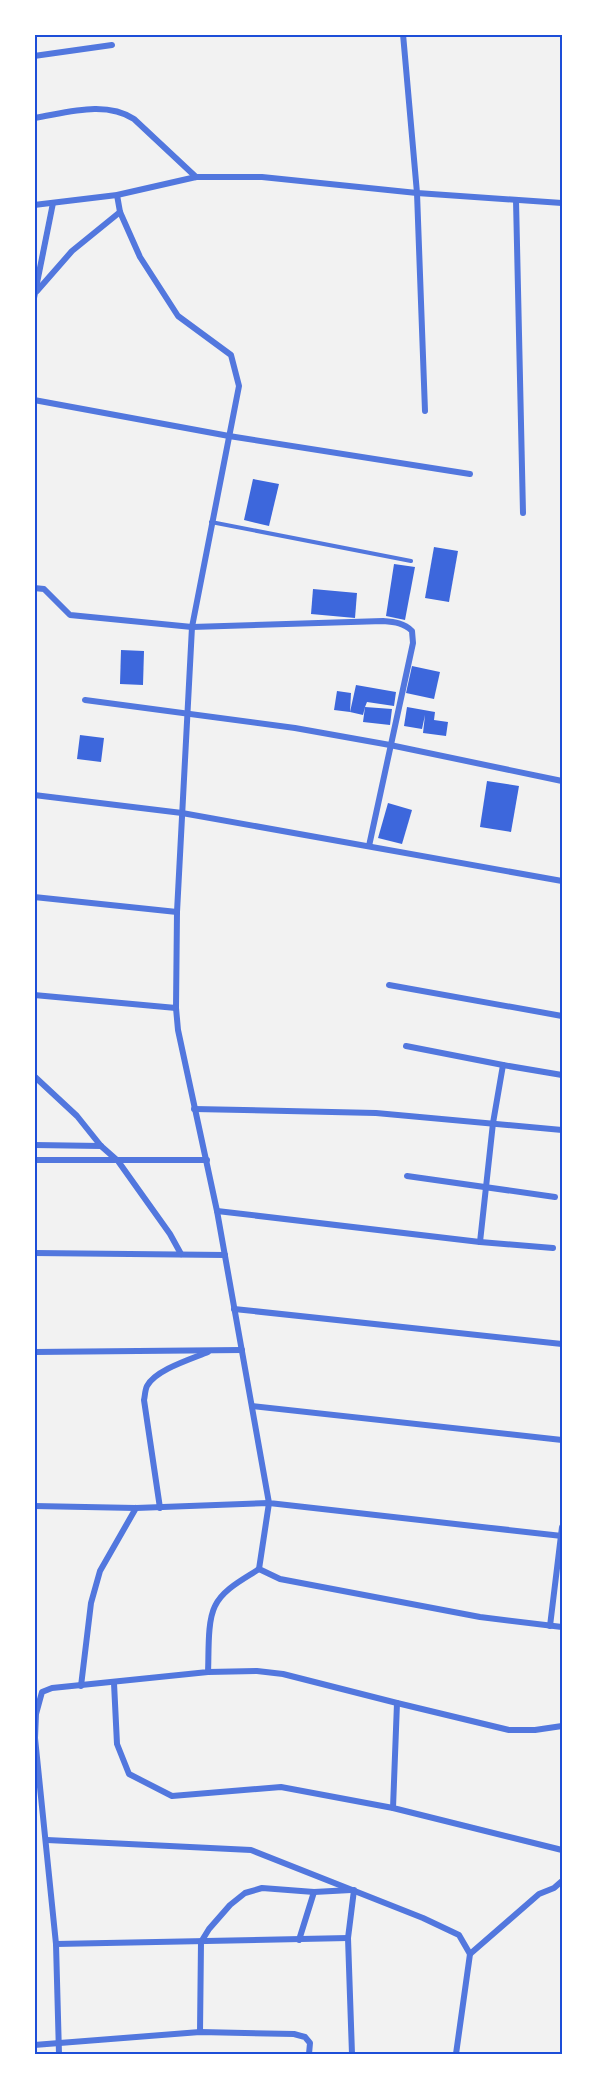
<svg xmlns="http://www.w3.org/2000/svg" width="597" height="2089" font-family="'Golos Text',sans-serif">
<rect width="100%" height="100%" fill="#f2f2f2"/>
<!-- building -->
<g fill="#3d67dc">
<polygon points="253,479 279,484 269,526 244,520"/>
<polygon points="434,547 458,551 449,602 425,598"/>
<polygon points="394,564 415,567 405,620 386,616"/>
<polygon points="313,589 357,593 355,618 311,614"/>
<polygon points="121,650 144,651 143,685 120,684"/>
<polygon points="412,666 440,672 434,699 406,693"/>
<polygon points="356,685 396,692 394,706 367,702 365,707 392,709 390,725 363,722 365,707 363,715 350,712"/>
<polygon points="337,691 351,693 350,712 334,710"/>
<polygon points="407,707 435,712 434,720 448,722 446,736 423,733 425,715 422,729 404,726"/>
<polygon points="80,735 104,738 101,762 77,759"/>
<polygon points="487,781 519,786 511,832 480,827"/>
<polygon points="388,803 412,810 402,844 378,838"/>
</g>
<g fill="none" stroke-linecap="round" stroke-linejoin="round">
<!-- service -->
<polyline stroke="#5277de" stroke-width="4" points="211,522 411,561"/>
<!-- minor -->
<g stroke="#5277de" stroke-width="6">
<polyline points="403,34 417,193 425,411"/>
<polyline points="34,56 112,45"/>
<path d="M 34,118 C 66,113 105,100 134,119 L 196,177"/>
<polyline points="117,195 120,212 140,257 178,316 231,355 239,386 192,627 177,912 176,1008 178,1030 217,1211 269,1503 562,1536"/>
<polyline points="516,200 523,513"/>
<polyline points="34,205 117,195 196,177 262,177 417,193 562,203"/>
<polyline points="37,291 72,251 120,212"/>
<polyline points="34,298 53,203"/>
<polyline points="34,400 229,436 470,474"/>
<path d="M 34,588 L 44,589 L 70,615 L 192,627 L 383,621 C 395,622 404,623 412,631 L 413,643 L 369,846"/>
<polyline points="85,700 295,728 390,745 562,781"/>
<polyline points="34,795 182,813 562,881"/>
<polyline points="34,897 177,912"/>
<polyline points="389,985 562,1016"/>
<polyline points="34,995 176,1008"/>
<polyline points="406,1046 503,1065 493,1123 480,1242"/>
<polyline points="503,1065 562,1075"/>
<polyline points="34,1076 77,1116 101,1146 118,1161 170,1234 181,1254"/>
<polyline points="194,1109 376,1113 562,1130"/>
<polyline points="34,1145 101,1146"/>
<polyline points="34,1160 207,1160"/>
<polyline points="407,1176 555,1197"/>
<polyline points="217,1211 480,1242 553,1248"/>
<polyline points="34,1253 225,1255"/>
<polyline points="234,1309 562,1344"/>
<polyline points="34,1352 242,1350"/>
<polyline points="252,1406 562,1440"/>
<polyline points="34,1506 136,1508 269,1503 259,1569 280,1579 480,1617 562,1627"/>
<path d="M 160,1508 L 144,1400 C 145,1396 145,1390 147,1386 C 155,1370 191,1359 208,1352"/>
<polyline points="550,1626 562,1527"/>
<polyline points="208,1672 257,1671 283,1674 397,1703 393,1808 562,1850"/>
<polyline points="114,1683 117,1744 129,1774 172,1796 281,1787 393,1808"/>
<polyline points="81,1686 91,1603 100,1571 136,1508"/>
<polyline points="397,1703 509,1730 535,1730 562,1726"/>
<polyline points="47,1840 251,1850 423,1918 459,1935 470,1954"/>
<polyline points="299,1940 314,1892"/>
<polyline points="56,1944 348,1938"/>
<polyline points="200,2032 201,1942 209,1929 230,1905 245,1893 262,1888 314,1892 351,1890"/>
<polyline points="34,2045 200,2032 294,2034 305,2037 310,2043 309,2054"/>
<path d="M 59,2054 L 56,1944 L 35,1738 L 36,1714 L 42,1692 L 52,1688 L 208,1672 C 209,1653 207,1622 215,1606 C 223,1589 244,1579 259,1569"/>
<polyline points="352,2054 348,1938 354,1890"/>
<polyline points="456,2054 470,1954 539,1894 554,1888 562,1881"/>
</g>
</g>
<!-- border -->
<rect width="597" height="2089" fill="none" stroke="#ffffff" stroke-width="72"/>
<rect x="36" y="36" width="525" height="2017" fill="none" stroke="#1d4ed8" stroke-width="2"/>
</svg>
